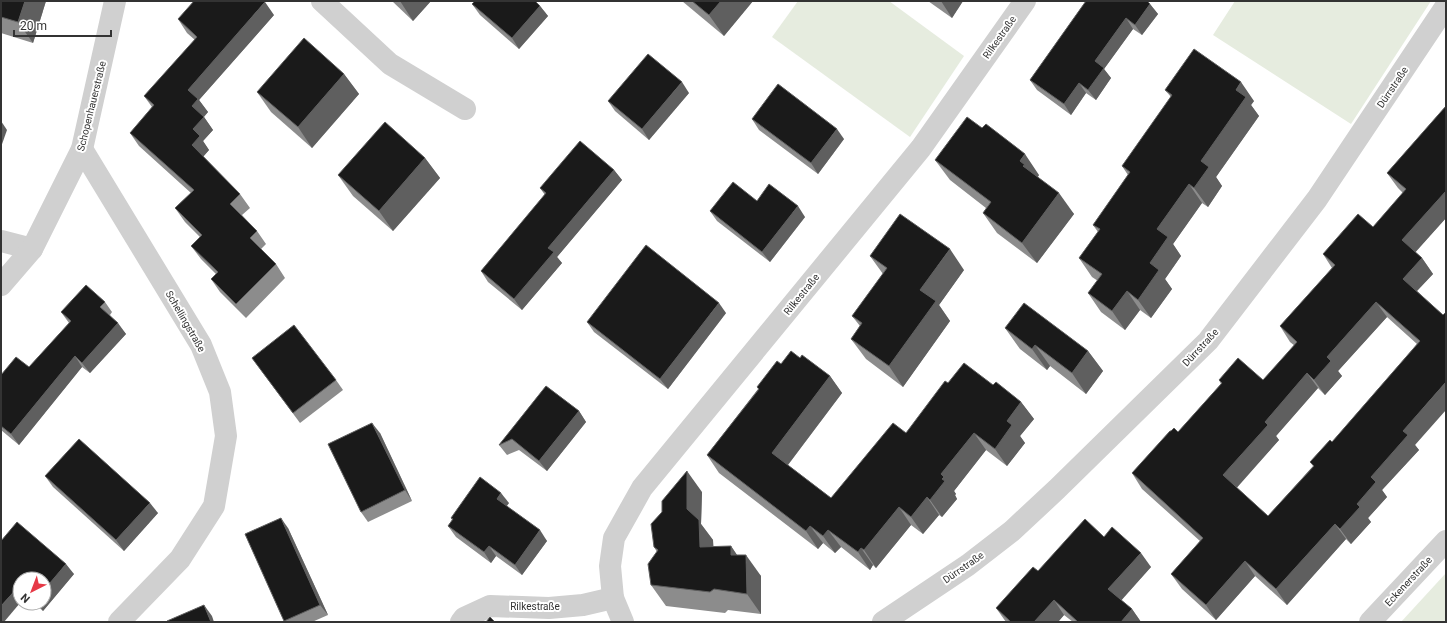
<svg xmlns="http://www.w3.org/2000/svg" width="1447" height="623" font-family="Roboto,sans-serif">
<rect width="100%" height="100%" fill="#fff"/>
<!-- green -->
<g fill="#e6ecdf">
<polygon points="798,1 889,1 964,56 910,137 772,37"/>
<polygon points="1235,1 1431,1 1351,124 1213,35"/>
<polygon points="1446,573 1446,622 1401,622"/>
</g>
<g fill="none" stroke-linecap="round" stroke-linejoin="round">
<!-- minor -->
<g stroke="#d0d0d0" stroke-width="22">
<polyline points="322,1 390,64 465,109"/>
<polyline points="82,149 201,345 220,392 226,436 214,506 180,559 119,622"/>
<polyline points="1,241 32,249"/>
<polyline points="1,285 32,249 82,149 115,1"/>
<polyline points="613,598 623,622"/>
<polyline points="461,622 464,618 490,606 549,608 583,605 613,598 610,566 614,538 642,488 921,148 1025,1"/>
<polyline points="883,622 968,565 1012,531 1057,489 1208,341 1317,199 1446,6"/>
<polyline points="1370,622 1446,541"/>
</g>
</g>
<!-- wall -->
<g fill="#8c8c8c" fill-rule="evenodd">
<polygon points="1,1 46,1 33,43 1,33"/>
<polygon points="392,1 431,1 413,21"/>
<polygon points="682,1 753,1 724,36"/>
<polygon points="928,1 963,1 952,18"/>
<polygon points="1086,1 1149,1 1148,2 1158,14 1142,35 1133,29 1104,69 1111,78 1096,100 1086,93 1071,115 1037,90 1030,80"/>
<polygon points="472,4 540,6 548,16 519,49 480,15"/>
<polygon points="274,15 199,100 208,112 204,117 213,130 203,141 209,150 203,157 240,194 250,208 242,215 257,231 266,244 261,249 276,264 285,278 246,318 220,292 211,279 216,274 201,259 191,246 200,237 185,222 175,208 191,193 139,146 130,133 152,107 144,96 195,40 187,33 178,19"/>
<polygon points="344,74 359,94 312,148 271,112 257,92"/>
<polygon points="1165,90 1254,101 1251,105 1259,116 1216,177 1222,186 1208,207 1202,203 1173,244 1181,256 1165,279 1172,289 1151,318 1140,310 1125,330 1101,312 1088,293 1098,281 1092,277 1079,258 1098,232 1093,225 1128,175 1122,166 1171,97"/>
<polygon points="689,93 649,140 615,111 608,101"/>
<path d="M 1446,106 L 1446,218 L 1415,252 L 1422,258 L 1433,274 L 1417,291 L 1443,315 L 1415,445 L 1419,450 L 1382,490 L 1387,497 L 1368,518 L 1371,522 L 1351,544 L 1346,539 L 1287,605 L 1255,576 L 1216,620 L 1182,589 L 1171,574 L 1200,541 L 1142,489 L 1132,473 L 1171,431 L 1178,432 L 1221,384 L 1219,380 L 1263,380 L 1295,346 L 1290,342 L 1280,326 L 1332,268 L 1323,254 L 1373,227 L 1403,193 L 1398,188 L 1387,173 ZM 1387,317 L 1417,344 L 1332,442 L 1310,462 L 1313,466 L 1268,516 L 1236,487 L 1279,440 L 1276,436 L 1318,388 L 1325,395 L 1342,376 L 1338,371 Z"/>
<polygon points="752,119 844,139 818,174 759,130"/>
<polygon points="425,158 440,178 393,231 353,196 338,175"/>
<polygon points="935,160 1039,175 1038,177 1074,214 1037,263 997,233 983,213 986,208 950,180"/>
<polygon points="614,170 622,180 557,257 562,263 522,310 488,282 481,271 545,195 540,188"/>
<polygon points="757,201 805,217 770,262 717,221 710,211"/>
<polygon points="870,256 964,270 939,305 950,321 903,387 866,359 851,339 860,326 852,316 883,274"/>
<polygon points="105,302 112,312 110,315 126,334 90,373 82,367 19,445 1,430 1,375 29,367 69,323 61,312"/>
<polygon points="726,313 668,389 594,332 587,322"/>
<polygon points="1005,328 1088,351 1103,371 1086,394 1050,366 1047,370 1020,349"/>
<polygon points="252,358 336,380 343,390 300,423"/>
<polygon points="800,358 830,376 842,393 788,465 831,498 906,433 948,383 993,385 1021,402 1034,419 1020,436 1025,443 1007,466 986,450 954,491 956,494 955,495 957,499 942,517 939,515 923,534 911,525 876,568 873,565 870,570 841,547 835,553 823,543 818,549 719,473 707,455 758,389 757,387 781,364"/>
<polygon points="546,386 579,411 586,422 547,471 519,450 507,455 499,445"/>
<polygon points="380,433 412,501 368,522 361,512"/>
<polygon points="45,476 158,513 124,551 53,487"/>
<polygon points="702,492 701,524 713,540 713,547 731,546 737,555 761,576 761,614 728,610 725,613 666,606 651,585 657,552 654,547"/>
<polygon points="509,503 507,506 547,541 522,575 496,556 491,563 456,537 448,526 452,520 451,518"/>
<polygon points="288,528 328,615 312,622 285,622 284,621"/>
<polygon points="1104,537 1151,567 1121,600 1132,609 1141,622 1073,622 1064,615 1058,622 1006,622 996,608 1038,571"/>
<polygon points="1,541 74,574 43,611 34,603 44,603 20,579 20,603"/>
</g>
<!-- shaded-wall -->
<g fill="#5f5f5f">
<polygon points="25,1 46,1 33,43 18,22"/>
<polygon points="400,1 431,1 413,21"/>
<polygon points="721,1 753,1 724,36 709,15"/>
<polygon points="941,1 963,1 952,18"/>
<polygon points="265,2 274,15 199,100 208,112 201,120 192,106 188,90"/>
<polygon points="1150,4 1158,14 1142,35 1135,25"/>
<polygon points="540,6 548,16 519,49 512,38"/>
<polygon points="1126,18 1133,29 1104,69 1111,78 1096,100 1088,90 1095,61"/>
<polygon points="344,74 359,94 312,148 298,127"/>
<polygon points="682,82 689,93 649,140 642,129"/>
<polygon points="1241,82 1254,101 1251,105 1259,116 1216,177 1222,186 1208,207 1194,188 1201,161 1236,90"/>
<polygon points="1079,83 1086,93 1071,115 1064,104"/>
<polygon points="204,117 213,130 203,141 209,150 201,159 192,145 193,129"/>
<polygon points="1,121 7,130 1,147"/>
<polygon points="837,129 844,139 818,174 811,163"/>
<polygon points="1025,154 1039,175 1035,180 1038,187 1020,161"/>
<polygon points="425,158 440,178 393,231 379,211"/>
<polygon points="614,170 622,180 557,257 562,263 522,310 514,299 548,248"/>
<polygon points="1189,184 1202,203 1173,244 1181,256 1165,279 1172,289 1151,318 1138,300 1150,263 1157,229"/>
<polygon points="1446,191 1446,218 1413,255 1402,240"/>
<polygon points="1059,193 1074,214 1037,263 1022,243"/>
<polygon points="798,206 805,217 770,262 762,252"/>
<polygon points="950,249 964,270 939,305 950,321 903,387 889,366 920,290"/>
<polygon points="1422,258 1433,274 1414,294 1403,279"/>
<polygon points="1127,291 1140,310 1125,330 1112,311"/>
<polygon points="1376,302 1387,317 1338,371 1342,376 1325,395 1314,380 1327,357"/>
<polygon points="719,303 726,313 668,389 660,379"/>
<polygon points="118,323 126,334 90,373 82,363"/>
<polygon points="1035,345 1050,366 1047,370 1032,349"/>
<polygon points="1088,351 1103,371 1086,394 1072,373"/>
<polygon points="75,356 82,367 19,445 11,434"/>
<polygon points="1307,373 1318,388 1276,436 1279,440 1234,491 1223,475 1265,422"/>
<polygon points="830,376 842,393 784,470 772,453"/>
<polygon points="1446,382 1446,410 1415,445 1419,450 1382,490 1387,497 1368,518 1371,522 1351,544 1340,529 1357,504 1371,477 1403,431"/>
<polygon points="1021,402 1034,419 1020,436 1025,443 1007,466 995,449 1007,421"/>
<polygon points="579,411 586,422 547,471 539,461"/>
<polygon points="372,423 380,433 412,501 405,490"/>
<polygon points="974,433 986,450 954,491 956,494 955,495 957,499 942,517 930,500 941,474"/>
<polygon points="687,471 702,492 701,524 713,540 715,567 700,547 687,509"/>
<polygon points="501,493 509,503 504,509 497,499"/>
<polygon points="927,497 939,515 923,534 911,517"/>
<polygon points="150,503 158,513 124,551 116,540"/>
<polygon points="899,507 911,525 876,568 864,550"/>
<polygon points="281,518 288,528 328,615 320,605"/>
<polygon points="1335,524 1346,539 1287,605 1276,589"/>
<polygon points="810,526 823,543 818,549 806,531"/>
<polygon points="540,530 547,541 522,575 515,565"/>
<polygon points="828,530 841,547 835,553 823,536"/>
<polygon points="489,546 496,556 491,563 484,552"/>
<polygon points="731,546 745,567 731,555"/>
<polygon points="861,548 873,565 870,570 858,552"/>
<polygon points="1141,553 1151,567 1119,603 1108,589"/>
<polygon points="746,555 761,576 761,614 747,594"/>
<polygon points="1245,561 1255,576 1216,620 1206,605"/>
<polygon points="66,564 74,574 43,611 38,603 44,603 44,590"/>
<polygon points="19,586 20,588 20,603 4,622 1,622 1,606"/>
<polygon points="1054,600 1064,615 1058,622 1034,622"/>
<polygon points="204,605 212,616 214,622 211,622"/>
<polygon points="1132,609 1141,622 1121,622"/>
</g>
<!-- building -->
<g fill="#1a1a1a" stroke="#5f5f5f" fill-rule="evenodd">
<polygon points="1,1 25,1 18,22 1,17"/>
<polygon points="194,1 264,1 265,2 188,90 198,99 192,106 204,117 193,129 200,136 192,145 240,194 230,204 257,231 250,238 276,264 236,304 211,279 218,272 191,246 202,235 175,208 194,190 130,133 154,105 144,96 197,37 178,19"/>
<polygon points="475,1 535,1 540,6 512,38 472,4"/>
<polygon points="692,1 721,1 709,15"/>
<polygon points="1086,1 1147,1 1150,4 1135,25 1126,18 1095,61 1104,68 1088,90 1079,83 1064,104 1030,80"/>
<polygon points="304,38 344,74 298,127 257,92"/>
<polygon points="1194,49 1241,82 1236,90 1246,97 1201,161 1209,167 1194,188 1189,184 1157,229 1168,237 1150,263 1159,270 1138,300 1127,291 1112,311 1088,293 1102,274 1079,258 1100,229 1093,225 1130,172 1122,166 1172,95 1165,90"/>
<polygon points="648,54 682,82 642,129 608,101"/>
<polygon points="778,84 837,129 811,163 752,119"/>
<path d="M 1446,106 L 1446,191 L 1402,240 L 1422,258 L 1403,279 L 1443,315 L 1446,312 L 1446,382 L 1403,431 L 1408,435 L 1371,477 L 1376,482 L 1357,504 L 1360,507 L 1340,529 L 1335,524 L 1276,589 L 1245,561 L 1206,605 L 1171,574 L 1203,538 L 1132,473 L 1170,431 L 1171,431 L 1174,428 L 1178,432 L 1222,383 L 1219,380 L 1238,358 L 1263,380 L 1297,342 L 1280,326 L 1335,265 L 1323,254 L 1358,214 L 1373,227 L 1406,189 L 1387,173 ZM 1376,302 L 1420,341 L 1332,442 L 1330,440 L 1310,462 L 1314,466 L 1268,516 L 1223,475 L 1268,425 L 1265,422 L 1307,373 L 1314,380 L 1331,361 L 1327,357 Z"/>
<polygon points="967,117 982,128 986,124 1025,154 1020,161 1025,165 1023,166 1059,193 1022,243 983,213 991,202 935,160"/>
<polygon points="385,122 425,158 379,211 338,175"/>
<polygon points="580,141 614,170 548,248 554,252 514,299 481,271 546,193 540,188"/>
<polygon points="733,182 757,201 769,184 798,206 762,252 710,211"/>
<polygon points="900,214 950,249 920,290 936,301 889,366 851,339 862,323 852,316 887,268 870,256"/>
<polygon points="646,245 719,303 660,379 587,322"/>
<polygon points="86,285 105,302 100,307 118,323 82,363 75,356 11,434 1,426 1,375 16,357 29,367 71,321 61,312"/>
<polygon points="1024,303 1088,351 1072,373 1035,345 1032,349 1005,328"/>
<polygon points="294,325 336,380 293,413 252,358"/>
<polygon points="791,351 800,358 802,355 830,376 772,453 831,498 893,423 906,433 945,381 948,383 964,363 993,385 996,382 1021,402 1007,421 1012,425 995,449 974,433 941,474 944,477 942,479 945,481 930,500 927,497 911,517 899,507 864,550 861,548 858,552 828,530 823,536 810,526 806,531 707,455 759,389 757,387 777,361 781,364"/>
<polygon points="546,386 579,411 539,461 512,439 499,445"/>
<polygon points="372,423 405,490 361,512 328,444"/>
<polygon points="79,439 150,503 116,540 45,476"/>
<polygon points="687,471 687,509 699,520 700,547 731,546 731,555 746,555 747,594 714,589 710,592 651,585 648,564 658,550 654,547 651,524 662,512 662,501"/>
<polygon points="480,477 501,493 497,499 540,530 515,565 489,546 484,552 448,526 453,519 451,518"/>
<polygon points="281,518 320,605 284,621 245,534"/>
<polygon points="1085,519 1104,537 1112,527 1141,553 1108,589 1132,609 1121,622 1078,622 1054,600 1034,622 1011,622 996,608 1033,567 1038,571"/>
<polygon points="17,522 66,564 44,590 44,579 20,579 20,587 19,586 1,606 1,541"/>
<polygon points="204,605 211,622 168,622 167,621"/>
<polygon points="490,617 495,622 486,622"/>
</g>
<g text-anchor="middle" stroke-width="4" stroke-linejoin="round" paint-order="stroke">
<!-- street labels -->
<g font-size="10" fill="#333" stroke="#fff">
<text transform="translate(999 37) rotate(-55)" y="4">Rilkestraße</text>
<text transform="translate(1392 87) rotate(-56)" y="4">Dürrstraße</text>
<text transform="translate(91 106) rotate(-76)" y="4">Schopenhauerstraße</text>
<text transform="translate(801 294) rotate(-51)" y="4">Rilkestraße</text>
<text transform="translate(186 321) rotate(60)" y="4">Schellingstraße</text>
<text transform="translate(1200 347) rotate(-47)" y="4">Dürrstraße</text>
<text transform="translate(963 567) rotate(-35)" y="4">Dürrstraße</text>
<text transform="translate(1408 581) rotate(-47)" y="4">Eckenerstraße</text>
<text x="535" y="610">Rilkestraße</text>
</g>
</g>
<!-- border -->
<rect width="1447" height="623" fill="none" stroke="#333333" stroke-width="4"/>
<!-- north arrow -->
<g transform="translate(32 591) rotate(222)"><circle r="19" fill="#ffffff" stroke="#adadad"/>
<path d="M0-3L7 15L0 10L-7 15Z" fill="#e63946"/>
<text y="-6" font-size="11" font-weight="bold" text-anchor="middle" fill="#333333">N</text>
</g>
<!-- scale -->
<path d="M14 30v6h97v-6" fill="none" stroke="#333333" stroke-width="2"/>
<text x="20" y="30" font-size="12" fill="#333333" stroke="#ffffff" stroke-width="3" paint-order="stroke">20 m</text>
</svg>
